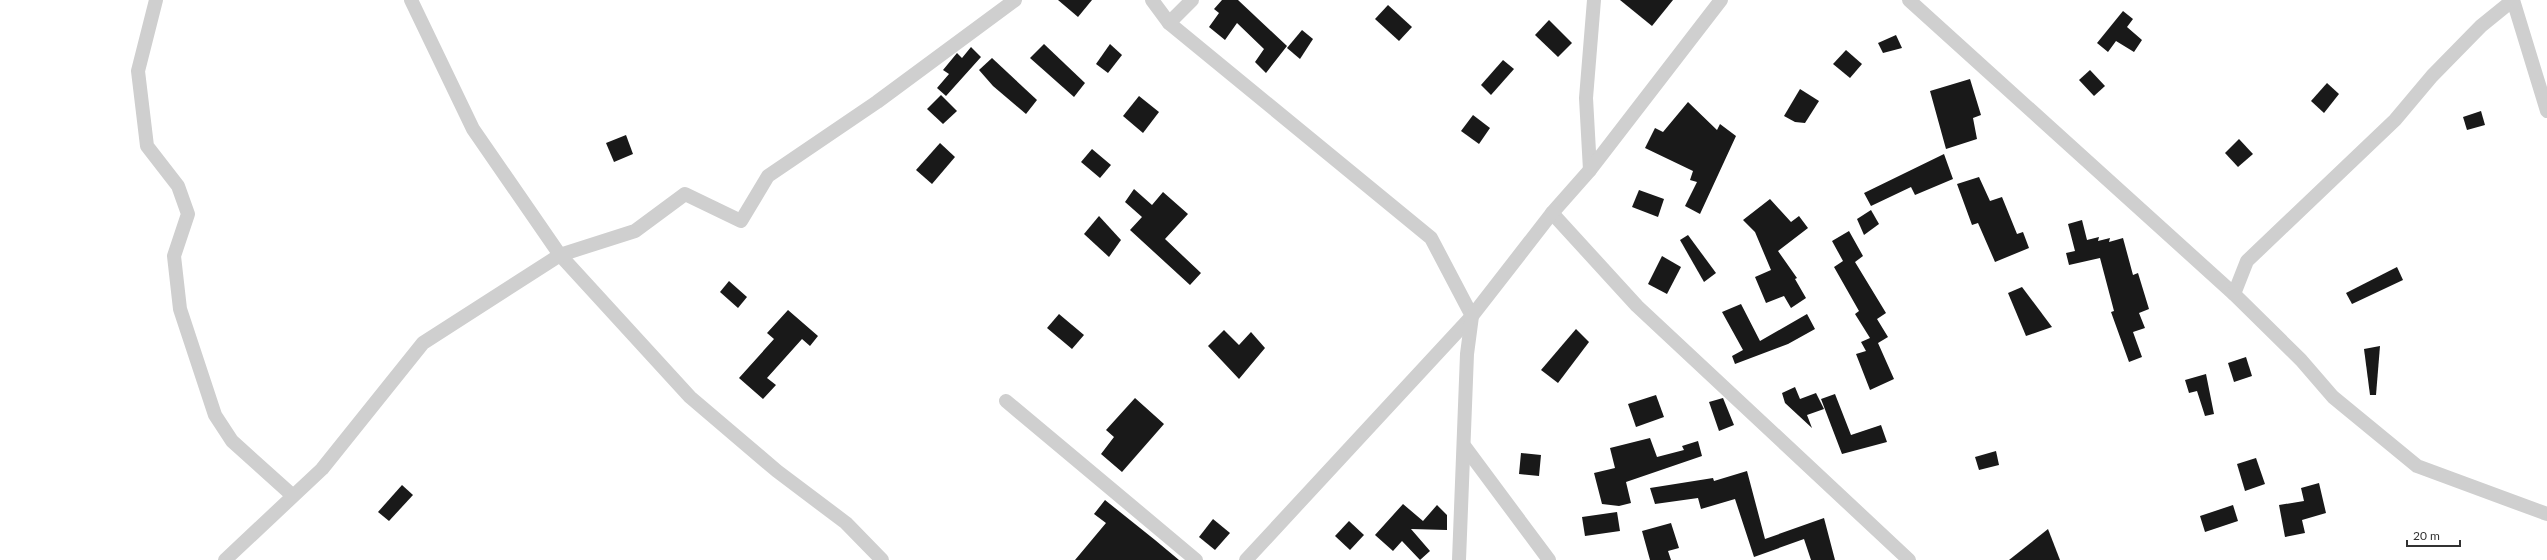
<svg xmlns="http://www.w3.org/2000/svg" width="2547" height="560" font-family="Lato,sans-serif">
<rect width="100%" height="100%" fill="#fff"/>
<!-- building -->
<g fill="#191919">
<polygon points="1058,0 1092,0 1078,17"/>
<polygon points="1222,0 1238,0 1287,46 1266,73 1255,62 1264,49 1237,23 1225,40 1209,27 1219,13 1214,9"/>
<polygon points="1620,0 1673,0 1652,26"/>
<polygon points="1388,5 1412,27 1399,41 1375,19"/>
<polygon points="2123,11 2133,19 2127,27 2142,40 2134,52 2116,41 2108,52 2097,43"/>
<polygon points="1549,20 1572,43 1558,57 1535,35"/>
<polygon points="1302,30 1313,39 1300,59 1287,48"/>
<polygon points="1896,35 1902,48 1883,53 1878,43"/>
<polygon points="1044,44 1085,83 1074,97 1030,58"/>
<polygon points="1110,44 1122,55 1108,73 1096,64"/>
<polygon points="971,47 981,57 946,96 937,88 949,74 943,70 957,53 962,58"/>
<polygon points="1846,50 1862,64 1850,78 1833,64"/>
<polygon points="992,58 1037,100 1026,114 993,86 979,70"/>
<polygon points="1503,60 1514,69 1491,95 1481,85"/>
<polygon points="2090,70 2105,86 2094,96 2079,80"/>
<polygon points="1970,79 1981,115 1973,118 1977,139 1946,149 1930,91"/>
<polygon points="2327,83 2339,94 2324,113 2311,101"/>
<polygon points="1800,89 1819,101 1805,123 1795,122 1784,116"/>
<polygon points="941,95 957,111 943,124 927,109"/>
<polygon points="1139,96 1159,112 1143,133 1123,116"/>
<polygon points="1688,102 1717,130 1720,124 1736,136 1700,214 1685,206 1697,182 1690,180 1693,171 1645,148 1655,128 1663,132"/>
<polygon points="2481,111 2485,125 2467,130 2463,117"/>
<polygon points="1473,115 1490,128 1479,144 1461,131"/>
<polygon points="626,135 633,154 614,162 606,143"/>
<polygon points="2239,139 2253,154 2238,167 2225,153"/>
<polygon points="940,143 955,157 932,184 916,170"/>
<polygon points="1092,149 1111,165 1100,178 1081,162"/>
<polygon points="1944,154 1953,179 1915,195 1911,187 1871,206 1864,193"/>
<polygon points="1979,177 1990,201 2002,197 2017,234 2023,232 2029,248 1995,262 1978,223 1972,225 1957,184"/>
<polygon points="1134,189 1152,205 1163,192 1188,214 1165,239 1201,273 1190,285 1130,230 1142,217 1125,202"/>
<polygon points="1639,190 1664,199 1658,217 1632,207"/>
<polygon points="1770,199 1791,222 1799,216 1808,228 1778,251 1797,278 1795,279 1806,298 1791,308 1784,296 1766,303 1755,277 1771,270 1755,232 1743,220"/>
<polygon points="1871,210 1879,224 1864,235 1857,219"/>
<polygon points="1099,216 1121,240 1109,257 1084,234"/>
<polygon points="2082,220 2087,240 2099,237 2098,241 2110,238 2109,242 2123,238 2133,275 2138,273 2149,309 2139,313 2145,328 2133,332 2142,357 2129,362 2111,312 2114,311 2100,258 2069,265 2066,253 2075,251 2068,224"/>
<polygon points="1849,231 1863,256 1855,262 1886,313 1877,319 1888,337 1878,343 1894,379 1870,390 1856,354 1866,351 1861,342 1870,338 1855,314 1859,311 1834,267 1843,261 1832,241"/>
<polygon points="1688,235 1716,273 1704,282 1680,240"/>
<polygon points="1662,256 1681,267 1667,294 1648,284"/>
<polygon points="2397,267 2403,280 2352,304 2346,293"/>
<polygon points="729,281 747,297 738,308 720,292"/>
<polygon points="2022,287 2052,327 2026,336 2008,293"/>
<polygon points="1741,304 1760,341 1807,314 1815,329 1788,344 1735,364 1732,356 1743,350 1722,312"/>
<polygon points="788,310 818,336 810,346 802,339 767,378 776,385 763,399 739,378 774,339 767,333"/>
<polygon points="1059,314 1084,335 1072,349 1047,328"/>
<polygon points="1576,329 1589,342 1558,383 1541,370"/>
<polygon points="1224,330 1239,345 1251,332 1265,348 1239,379 1208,346"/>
<polygon points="2380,346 2376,395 2370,395 2364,349"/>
<polygon points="2246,357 2252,376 2234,382 2228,363"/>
<polygon points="2206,374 2214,414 2205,416 2197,391 2189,393 2185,380"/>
<polygon points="1795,387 1800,399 1816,393 1824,409 1807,415 1812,428 1785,403 1782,393"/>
<polygon points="1835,394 1851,435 1881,425 1887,442 1842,454 1821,399"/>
<polygon points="1656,395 1664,417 1636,427 1628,404"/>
<polygon points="1135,398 1164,424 1122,472 1101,454 1114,437 1106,430"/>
<polygon points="1723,398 1734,425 1719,431 1709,402"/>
<polygon points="1650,438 1657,457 1684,450 1682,446 1698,441 1702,456 1626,482 1631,503 1619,506 1602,504 1594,473 1615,468 1610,448"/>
<polygon points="1996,451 1999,465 1979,470 1975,457"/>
<polygon points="1521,453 1541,455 1539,476 1519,474"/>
<polygon points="2256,458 2265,484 2245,491 2237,464"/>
<polygon points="1747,471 1765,539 1824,518 1835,560 1811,560 1804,539 1754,557 1735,499 1701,509 1698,498 1655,504 1650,488 1713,478 1714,481"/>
<polygon points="2319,483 2326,513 2302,520 2305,533 2285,537 2279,505 2304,501 2301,488"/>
<polygon points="402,485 413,495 389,521 378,512"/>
<polygon points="1105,500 1155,540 1179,560 1075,560 1106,523 1094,514"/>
<polygon points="1403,504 1423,521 1437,505 1447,515 1447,530 1411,529 1430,551 1420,560 1402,541 1393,551 1375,535"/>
<polygon points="2233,505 2238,521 2205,532 2200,516"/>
<polygon points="1617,512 1620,531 1585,536 1582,517"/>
<polygon points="1213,519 1230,533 1215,550 1199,537"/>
<polygon points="1349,521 1364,535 1350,550 1335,536"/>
<polygon points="1671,523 1679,548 1668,551 1671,560 1650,560 1642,531"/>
<polygon points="2048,529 2060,560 2009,560"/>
</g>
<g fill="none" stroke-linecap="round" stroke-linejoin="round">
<!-- street -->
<g stroke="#cfcfcf" stroke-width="14">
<polyline points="156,0 138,71 147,146 178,186 188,214 174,256 180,309 215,415 232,441 292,495"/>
<polyline points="411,0 473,129 560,255 690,397 777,471 846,523 882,560"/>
<polyline points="1152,0 1169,23 1431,238 1472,316 1246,560"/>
<polyline points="1909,0 2234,294"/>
<polyline points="1169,23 1192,0"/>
<polyline points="2547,111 2513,0 2481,26 2432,76 2395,120 2247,261 2234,294 2301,360 2333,397 2417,466 2547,514"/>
<polyline points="1590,170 1586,98 1594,0"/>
<polyline points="1552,213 1637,306 1909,560"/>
<polyline points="1006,401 1196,560"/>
<polyline points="1465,447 1549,560"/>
<polyline points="225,560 322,469 423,343 560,255 635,231 685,194 741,221 768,176 877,102 1015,0"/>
<polyline points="1459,560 1467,354 1472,316 1552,213 1590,170 1721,0"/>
</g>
</g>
<!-- scale -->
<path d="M2407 540v6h53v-6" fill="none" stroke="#323232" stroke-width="2"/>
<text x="2413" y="540" font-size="12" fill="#323232" stroke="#ffffff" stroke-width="3" paint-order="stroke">20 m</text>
</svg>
